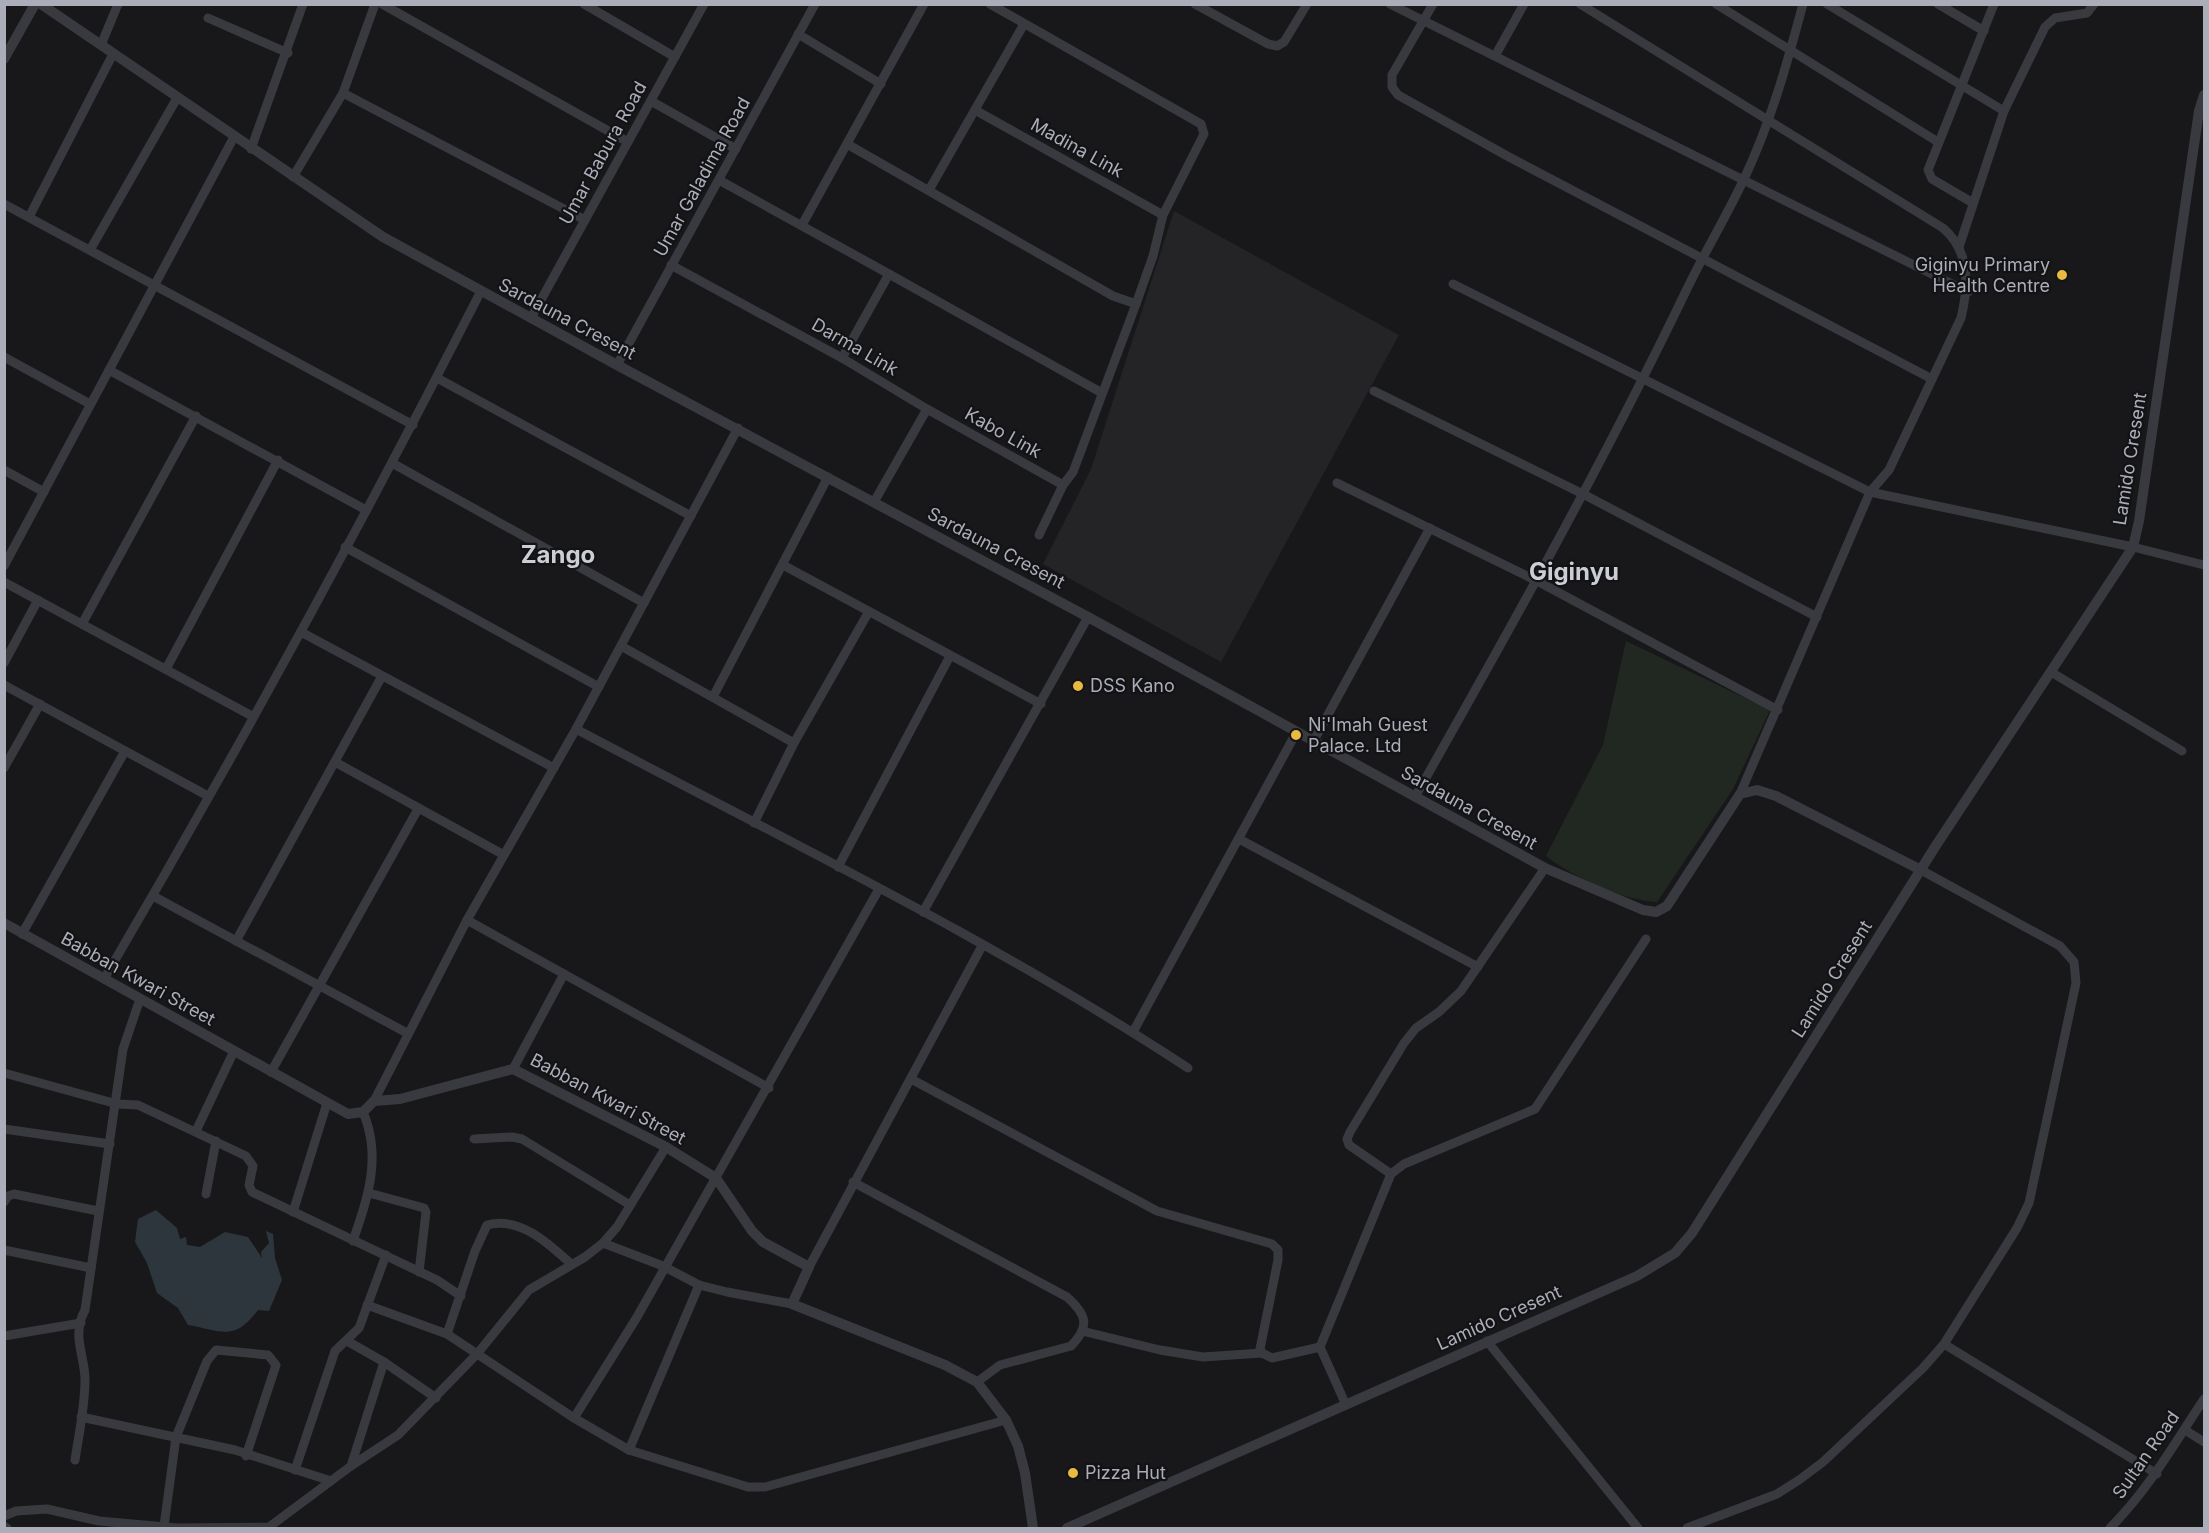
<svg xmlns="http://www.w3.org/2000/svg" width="2209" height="1533" font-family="Inter,sans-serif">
<rect width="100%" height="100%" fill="#18181a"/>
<!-- built -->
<polygon fill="#242427" points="1174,211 1399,335 1221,662 1043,564 1091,469"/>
<!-- green -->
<path fill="#202821" d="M 1626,641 L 1770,710 L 1733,789 L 1657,902 C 1624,901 1571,876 1546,856 L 1603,745 Z"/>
<!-- water -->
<path fill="#2e363d" d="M 156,1210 L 177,1228 L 180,1239 L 186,1237 L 187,1245 L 200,1247 L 225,1232 L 248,1237 L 262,1258 L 261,1252 L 269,1243 L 266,1231 L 273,1234 L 275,1258 L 282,1280 L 269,1311 L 258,1310 C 234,1342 223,1331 188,1325 L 178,1308 L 157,1293 L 147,1263 L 135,1242 L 138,1219 Z"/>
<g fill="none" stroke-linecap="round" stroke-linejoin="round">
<!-- minor -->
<g stroke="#393a3f" stroke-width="9">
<polyline points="382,4 628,142"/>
<polyline points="584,4 675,57"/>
<polyline points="1195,4 1268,44 1277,46 1284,42 1307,4"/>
<polyline points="1390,4 1968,292"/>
<polyline points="1433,4 1392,75 1392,87 1398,95 1509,157 1932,379"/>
<path d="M 1580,4 L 1943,228 C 1970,251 1969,285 1961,318 L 1889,470 L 1870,492 L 1740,794"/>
<polyline points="1716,4 1938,142"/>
<polyline points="1827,4 2004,111"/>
<polyline points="1938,4 1984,31"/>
<polyline points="208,18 288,53"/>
<polyline points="798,34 881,84"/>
<polyline points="101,45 118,4"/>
<polyline points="1495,56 1524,4"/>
<polyline points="343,93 585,220"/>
<polyline points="651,101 736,149"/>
<polyline points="975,110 1163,215"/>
<polyline points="847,144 1113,296 1136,304 1153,256 1163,215 1204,134 1201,124 990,4"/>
<polyline points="251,149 303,4"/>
<polyline points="293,177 343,93 375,4"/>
<polyline points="719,180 889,274 842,358"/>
<polyline points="929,190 1024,24"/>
<polyline points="1973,203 1932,179 1928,170 1994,4"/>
<polyline points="4,204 413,425"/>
<polyline points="29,217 113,54"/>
<polyline points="802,225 924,4"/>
<polyline points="1959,247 2004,111 2045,27 2055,18 2087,13 2094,4"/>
<polyline points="90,250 177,98"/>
<polyline points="671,265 842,358 927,409 874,502"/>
<polyline points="889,274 1102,393"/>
<polyline points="1453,284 1870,492 2133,547 2204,565"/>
<polyline points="531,318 704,4"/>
<polyline points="4,357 90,404"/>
<polyline points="617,365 815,4"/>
<polyline points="109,370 366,510"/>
<polyline points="437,378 691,516"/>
<polyline points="1374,391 1583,494 1817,617"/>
<polyline points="927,409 1063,485"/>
<polyline points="392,463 644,603"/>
<polyline points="4,470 44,492"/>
<polyline points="1337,483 1537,581 1778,710"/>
<polyline points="1039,535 1063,485 1073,472 1136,304"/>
<polyline points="345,547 599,687"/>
<polyline points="783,565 1041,704"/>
<polyline points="4,566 234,137"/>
<polyline points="4,582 252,716"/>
<polyline points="82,624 196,416"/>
<polyline points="301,632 554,768"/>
<polyline points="621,646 794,743"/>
<polyline points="4,663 38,600"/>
<polyline points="166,669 278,460"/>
<polyline points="2051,672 2182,751"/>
<polyline points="4,685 208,796"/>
<polyline points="714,695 828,477"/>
<path d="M 576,729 C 781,838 993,940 1188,1068"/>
<polyline points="1313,742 1430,528"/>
<polyline points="335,762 504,855"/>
<polyline points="4,768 40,704"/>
<path d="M 1415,797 C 1509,631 1602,465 1685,293 C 1703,255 1725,219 1743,181 C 1770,125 1787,64 1803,4"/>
<polyline points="754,823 794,743 868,613"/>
<polyline points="1239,839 1478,967"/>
<polyline points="838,867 950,656"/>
<polyline points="153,896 407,1033"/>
<polyline points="923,912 1088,617"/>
<polyline points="467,920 769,1088"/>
<polyline points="22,934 125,751"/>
<polyline points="236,941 382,676"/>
<path d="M 104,979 C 236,754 362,524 481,291"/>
<polyline points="1133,1032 1296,733"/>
<polyline points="513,1069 564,974"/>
<polyline points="271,1072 418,809"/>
<polyline points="4,1073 117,1104 138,1105 246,1156 253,1166 249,1185 252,1192 437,1280 461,1296"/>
<polyline points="911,1079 1157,1211 1272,1244 1278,1250 1278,1260 1260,1349 1262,1353"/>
<polyline points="374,1101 467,920 576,729 738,428"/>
<polyline points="4,1129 110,1144"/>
<polyline points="196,1131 234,1051"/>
<polyline points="474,1139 512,1137 522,1139 630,1205"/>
<polyline points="1391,1174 1349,1145 1347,1139 1350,1132 1404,1043 1416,1028 1439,1012 1461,991 1545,868"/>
<path d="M 853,1182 L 1067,1297 C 1086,1314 1091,1326 1071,1346 L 1000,1365 L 977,1382"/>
<polyline points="369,1193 424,1208 426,1212 419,1272"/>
<polyline points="206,1194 216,1141"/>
<polyline points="4,1202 8,1196 14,1194 98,1211"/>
<polyline points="293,1212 327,1103"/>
<path d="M 353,1241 C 368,1197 382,1157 363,1112"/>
<polyline points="603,1243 663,1266 699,1285 727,1292 792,1304"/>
<polyline points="4,1250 91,1268"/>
<polyline points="809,1267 982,946"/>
<polyline points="367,1305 447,1334 574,1418 629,1450 748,1487 765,1487 1006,1420"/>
<polyline points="1082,1331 1160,1350 1203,1357 1262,1353 1272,1358 1320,1347"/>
<path d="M 447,1334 L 475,1251 L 487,1225 C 520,1216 549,1244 571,1264"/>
<polyline points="4,1336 81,1323"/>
<polyline points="347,1341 384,1362 436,1398"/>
<polyline points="1487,1341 1638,1528"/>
<polyline points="1944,1344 2157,1474"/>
<polyline points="1346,1405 1320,1347 1391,1174 1404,1164 1535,1109 1646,939"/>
<polyline points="81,1417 235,1450 331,1481"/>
<polyline points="574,1418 637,1317 879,889"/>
<polyline points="2185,1430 2204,1442"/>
<polyline points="629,1450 699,1285"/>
<path d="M 75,1460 C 79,1434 85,1406 85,1380 C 85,1355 71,1336 85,1310 L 123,1049 L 140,999"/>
<polyline points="351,1466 384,1362"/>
<polyline points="295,1470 335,1351 359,1328 386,1255"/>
<polyline points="4,1516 16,1511 47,1509 99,1521 177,1528 269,1527 351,1466 398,1435 477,1354 529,1290 585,1257 603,1243 617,1227 666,1147"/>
<polyline points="4,1526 7,1528"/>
<polyline points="164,1526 176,1437 207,1361 216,1350 268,1355 276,1365 246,1456"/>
<polyline points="1687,1528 1777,1494 1799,1480 1823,1462 1923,1368 1944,1344 2017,1228 2029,1203 2076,983 2074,962 2060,946 1921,870"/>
<path d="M 2110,1528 C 2149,1489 2174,1444 2204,1399"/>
</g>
<!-- tertiary -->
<g stroke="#393a3f" stroke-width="10">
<polyline points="41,4 383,237 617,365 1088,617 1545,868 1643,910 1656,912 1667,906 1740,794 1757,790 1776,796 1921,870"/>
<polyline points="4,59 35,4"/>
<polyline points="4,923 348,1114 363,1112 374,1101 400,1099 513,1069 666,1147 716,1178 752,1231 763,1242 809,1267 792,1304 945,1365 977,1382 1006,1420 1018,1446 1025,1473 1033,1528"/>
<polyline points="1067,1528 1637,1276 1675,1253 1692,1233 1935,847 2133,547 2139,521 2199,111 2204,95"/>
</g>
</g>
<!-- markers -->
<g fill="#e8ba41" stroke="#131315" stroke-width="2">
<circle cx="2062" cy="275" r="6"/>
<circle cx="1078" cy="686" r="6"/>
<circle cx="1296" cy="735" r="6"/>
<circle cx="1073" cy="1473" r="6"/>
</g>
<g text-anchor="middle" stroke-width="4.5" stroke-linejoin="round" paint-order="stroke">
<!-- street labels -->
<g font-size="18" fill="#abaeb9" stroke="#131315">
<text transform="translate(1077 148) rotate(29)" y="6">Madina Link</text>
<text transform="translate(603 153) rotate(-61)" y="6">Umar Babura Road</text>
<text transform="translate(702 177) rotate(-61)" y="6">Umar Galadima Road</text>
<text transform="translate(567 319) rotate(28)" y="6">Sardauna Cresent</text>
<text transform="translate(855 347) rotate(30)" y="6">Darma Link</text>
<text transform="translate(1003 433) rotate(29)" y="6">Kabo Link</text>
<text transform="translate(2130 459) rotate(-81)" y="6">Lamido Cresent</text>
<text transform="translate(996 548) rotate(28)" y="6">Sardauna Cresent</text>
<text transform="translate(1469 808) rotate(29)" y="6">Sardauna Cresent</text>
<text transform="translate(138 979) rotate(29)" y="6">Babban Kwari Street</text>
<text transform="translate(1832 979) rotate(-58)" y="6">Lamido Cresent</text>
<text transform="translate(608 1099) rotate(28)" y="6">Babban Kwari Street</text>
<text transform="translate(1499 1318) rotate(-24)" y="6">Lamido Cresent</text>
<text transform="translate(2146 1455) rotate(-55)" y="6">Sultan Road</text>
</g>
<!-- poi labels -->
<g font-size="18" fill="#abaeb9" stroke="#131315" text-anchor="start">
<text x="2050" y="271" text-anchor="end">Giginyu Primary<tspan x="2050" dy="21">Health Centre</tspan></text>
<text x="1090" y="692">DSS Kano</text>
<text x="1308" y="731">Ni'Imah Guest<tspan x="1308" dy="21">Palace. Ltd</tspan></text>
<text x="1085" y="1479">Pizza Hut</text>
</g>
<!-- district labels -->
<g font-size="24" font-weight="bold" fill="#ccced5" stroke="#131315">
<text x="558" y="563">Zango</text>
<text x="1574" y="580">Giginyu</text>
</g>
</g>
<!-- border -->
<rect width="2209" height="1533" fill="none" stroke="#abaeb9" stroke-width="12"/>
</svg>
